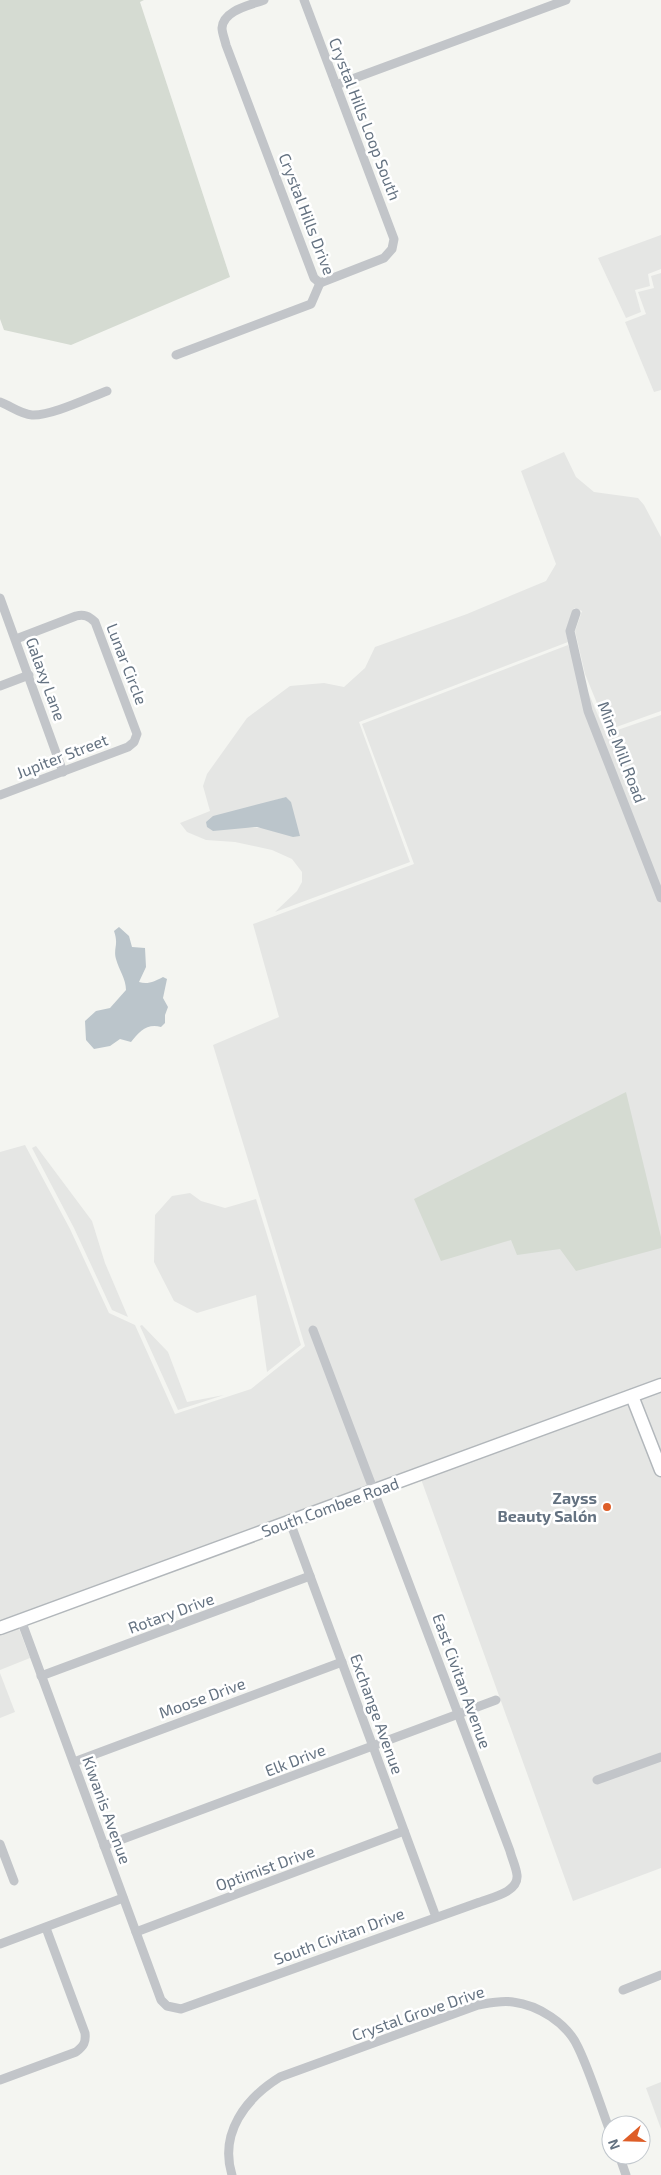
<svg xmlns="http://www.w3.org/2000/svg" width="661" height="2175" font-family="'Exo 2',sans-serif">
<rect width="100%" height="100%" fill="#f4f5f1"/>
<!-- built -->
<g fill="#e5e6e4" fill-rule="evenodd">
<polygon points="661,235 661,269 648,274 650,286 635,290 641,312 626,318 598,258"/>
<polygon points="661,273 661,390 654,392 625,322 646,314 638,292 654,288 651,276"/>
<path d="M 564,452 L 576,477 L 594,492 L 638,498 L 644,505 L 661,537 L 661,711 L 608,730 L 585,674 L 575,631 L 582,611 L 574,608 L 566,630 L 568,642 L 359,722 L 410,862 L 275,912 L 297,891 L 302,882 L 302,872 L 292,859 L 272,850 L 235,842 L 206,840 L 187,832 L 180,823 L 210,811 L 203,786 L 207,774 L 247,718 L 290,686 L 324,683 L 344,687 L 365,668 L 375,647 L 467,614 L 546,581 L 556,564 L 521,471 ZM 286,797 L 261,828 L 241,827 L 218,830 L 266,803 Z"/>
<polygon points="568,645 606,734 661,715 661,1868 573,1901 417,1468 0,1625 0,1152 25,1145 70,1229 109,1313 135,1325 175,1414 251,1389 305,1346 213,1045 279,1017 253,924 414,864 362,724"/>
<polygon points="36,1146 92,1221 105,1263 128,1317 112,1310 74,1228 32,1148"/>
<polygon points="190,1193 201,1201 225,1208 256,1199 301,1345 267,1372 256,1295 197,1313 174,1301 154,1262 155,1215 172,1196"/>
<polygon points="142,1325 168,1352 187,1402 224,1395 178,1410 140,1326"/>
<polygon points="18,1626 30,1658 0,1670 0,1632"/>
<polygon points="0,1673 15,1712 0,1718"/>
<polygon points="661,2082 661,2129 646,2088"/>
</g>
<!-- green -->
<g fill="#d5dbd2">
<polygon points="0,0 144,0 140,2 230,277 71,345 4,330 0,319"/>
<polygon points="626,1092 661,1237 661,1248 576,1271 560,1249 517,1255 511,1240 441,1261 414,1199"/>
</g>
<!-- water -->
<g fill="#bbc5cb">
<polygon points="286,797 291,802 300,836 293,837 257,827 213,831 207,827 206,822 213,816"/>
<path d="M 119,927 L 129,936 L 132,947 L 145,948 L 146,967 L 139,982 C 148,985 155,981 163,977 L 167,979 L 163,998 L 168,1007 L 165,1015 L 165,1023 L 161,1027 C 147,1023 139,1032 131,1042 L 120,1039 L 110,1046 L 94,1049 L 86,1040 L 85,1021 L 96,1011 L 110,1008 L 126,990 C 126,979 119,970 116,959 C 113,948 119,945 114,931 Z"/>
</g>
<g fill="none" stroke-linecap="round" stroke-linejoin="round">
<defs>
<g id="secondary">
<polyline points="632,1396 661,1470"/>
<polyline points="0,1628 661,1385"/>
</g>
</defs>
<!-- secondary casing -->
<use href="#secondary" stroke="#b2b7bb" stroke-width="15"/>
<!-- street -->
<g stroke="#c2c5c9" stroke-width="9">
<path d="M 264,0 C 251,5 223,10 222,28 C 222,33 225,40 226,45 L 314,278 L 320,283"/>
<polyline points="304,0 394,239 392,249 384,258 320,283"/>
<polyline points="336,85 566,0"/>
<polyline points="176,355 311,304 320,283"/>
<path d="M 0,402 C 11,406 20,414 32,415 C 51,416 88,398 107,391"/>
<polyline points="0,598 63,772"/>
<polyline points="576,613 570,631 588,711 661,898"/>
<polyline points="0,686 29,675"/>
<path d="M 0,795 L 128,747 L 134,742 L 137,734 L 95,622 C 89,616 84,614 76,616 L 16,639"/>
<polyline points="290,1522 436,1917"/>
<path d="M 21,1620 L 161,2000 L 167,2006 L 181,2009 L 477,1903 C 489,1898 519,1893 517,1875 C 516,1867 512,1859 510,1851 L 313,1330"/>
<polyline points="41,1676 310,1576"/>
<polyline points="74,1762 342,1662"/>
<polyline points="597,1780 661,1757"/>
<polyline points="0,1844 14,1881"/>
<polyline points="104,1846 496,1700"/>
<polyline points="136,1932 404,1831"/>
<polyline points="0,1944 123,1898"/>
<polyline points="623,1990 661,1975"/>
<path d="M 0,2080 L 76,2052 C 84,2046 86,2042 85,2033 L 46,1928"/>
<polyline points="619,2155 626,2175"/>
<path d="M 232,2175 C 219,2133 246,2098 280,2077 L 478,2005 C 489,2003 502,2000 513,2002 C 538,2005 567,2023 578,2047 C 591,2074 600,2105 611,2134"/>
</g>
<!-- secondary -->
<use href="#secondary" stroke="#fff" stroke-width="12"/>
</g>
<!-- markers -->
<circle fill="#de5e28" stroke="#fff" stroke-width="2" cx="607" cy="1507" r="5"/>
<g text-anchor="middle" stroke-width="5" stroke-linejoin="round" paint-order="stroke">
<!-- street labels -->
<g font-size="16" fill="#647281" stroke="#fff">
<text transform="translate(365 119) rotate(69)" y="6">Crystal Hills Loop South</text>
<text transform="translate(307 214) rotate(69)" y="6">Crystal Hills Drive</text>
<text transform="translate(127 664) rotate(69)" y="6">Lunar Circle</text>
<text transform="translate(46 679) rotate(70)" y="6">Galaxy Lane</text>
<text transform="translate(622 752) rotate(69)" y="6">Mine Mill Road</text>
<text transform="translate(62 756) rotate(-21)" y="6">Jupiter Street</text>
<text transform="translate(330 1507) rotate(-20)" y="6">South Combee Road</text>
<text transform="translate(171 1613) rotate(-20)" y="6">Rotary Drive</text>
<text transform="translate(462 1681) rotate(70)" y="6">East Civitan Avenue</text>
<text transform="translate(202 1698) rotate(-20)" y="6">Moose Drive</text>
<text transform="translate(377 1714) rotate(70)" y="6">Exchange Avenue</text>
<text transform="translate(295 1760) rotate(-21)" y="6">Elk Drive</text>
<text transform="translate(107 1810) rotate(70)" y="6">Kiwanis Avenue</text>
<text transform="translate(265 1868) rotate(-20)" y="6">Optimist Drive</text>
<text transform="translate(339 1936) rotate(-20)" y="6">South Civitan Drive</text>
<text transform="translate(418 2013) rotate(-19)" y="6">Crystal Grove Drive</text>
</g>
<!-- poi labels -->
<g font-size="16" font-weight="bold" fill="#647281" stroke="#fff" text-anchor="end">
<text x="597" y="1504">Zayss<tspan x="597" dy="18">Beauty Salón</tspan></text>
</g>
</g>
<!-- north arrow -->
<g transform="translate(626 2140) rotate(250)"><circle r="24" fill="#ffffff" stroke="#c1c7cd"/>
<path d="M0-4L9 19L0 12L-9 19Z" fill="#de5e28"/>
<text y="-8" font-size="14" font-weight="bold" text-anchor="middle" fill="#647281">N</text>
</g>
</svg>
